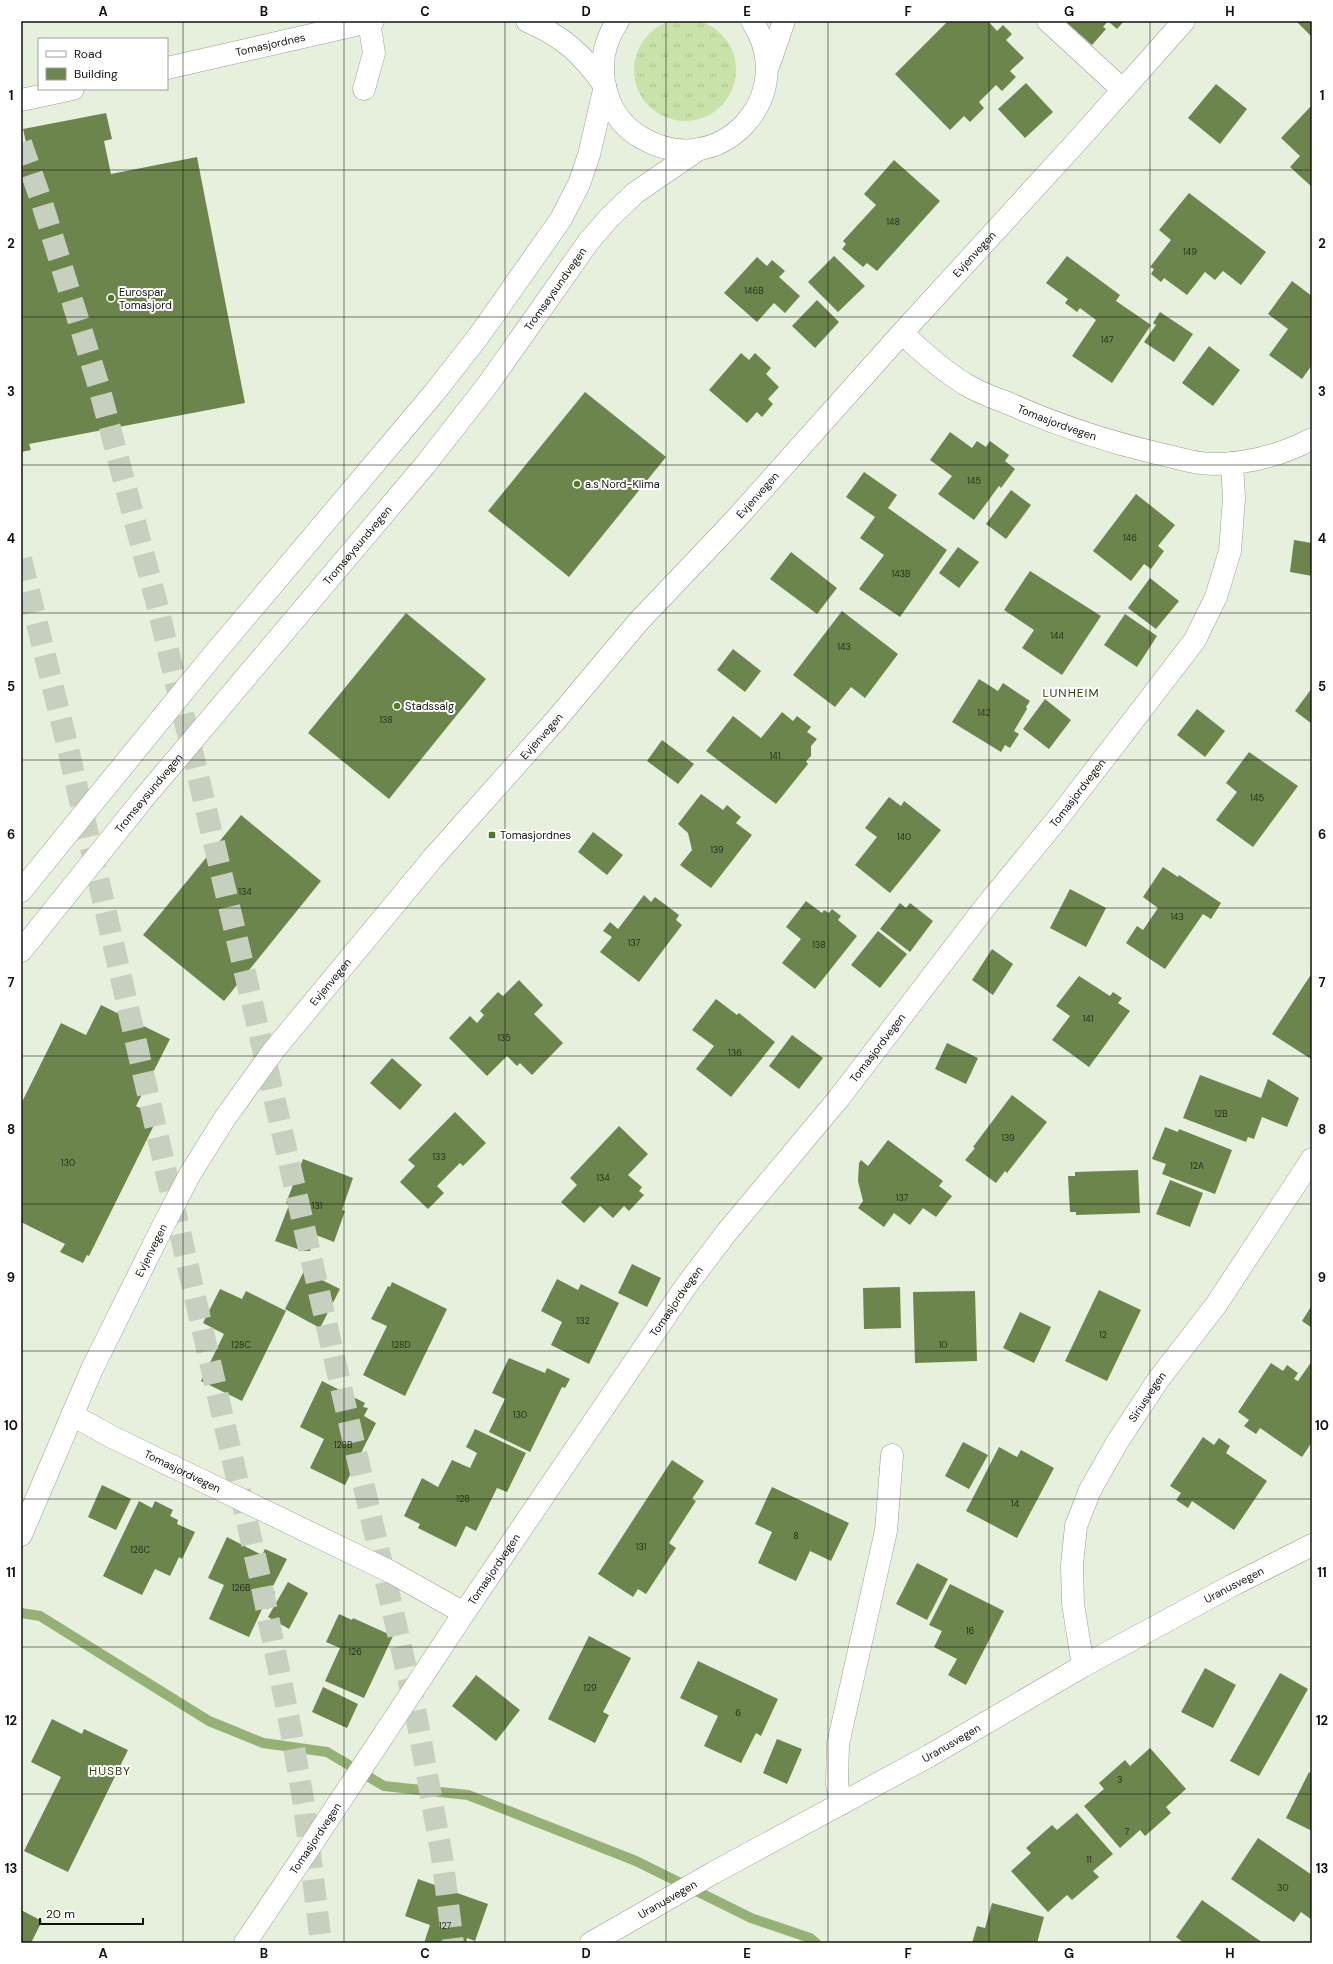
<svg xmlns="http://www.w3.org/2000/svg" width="1333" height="1964" font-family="'DM Sans',sans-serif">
<defs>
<pattern id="grass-tufts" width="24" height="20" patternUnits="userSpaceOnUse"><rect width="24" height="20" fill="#c8e2a9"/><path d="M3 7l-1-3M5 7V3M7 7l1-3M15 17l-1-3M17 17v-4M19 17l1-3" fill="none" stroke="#abc190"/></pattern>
</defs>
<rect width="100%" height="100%" fill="#e7f0dd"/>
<!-- grass -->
<circle fill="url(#grass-tufts)" cx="685" cy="70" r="51"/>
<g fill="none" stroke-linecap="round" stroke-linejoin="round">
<!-- stream -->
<polyline stroke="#96b176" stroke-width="10" points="21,1613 40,1616 209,1721 263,1743 327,1752 384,1786 468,1795 636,1861 751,1918 810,1938 816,1943"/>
</g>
<!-- building -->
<g fill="#6c854d">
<polygon points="948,21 988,21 997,31 1003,25 1012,34 1006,40 1024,58 1010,71 1016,77 1002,91 996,85 979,102 984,108 970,122 964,116 950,130 895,74"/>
<polygon points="1065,21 1108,21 1103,27 1106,29 1092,45"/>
<polygon points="1108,21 1124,21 1117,29"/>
<polygon points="1296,21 1312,21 1312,37"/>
<polygon points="1026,83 1053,112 1025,138 998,109"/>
<polygon points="1216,84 1247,109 1220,144 1188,118"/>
<polygon points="1312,105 1312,187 1290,167 1300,156 1281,138"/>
<polygon points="106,113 112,139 104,141 111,174 197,157 245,403 29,444 31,450 21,452 21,148 27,147 23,129"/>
<polygon points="894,160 940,201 877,271 867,263 863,267 842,249 846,244 843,241 876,205 864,194"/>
<polygon points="1189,193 1266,252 1241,285 1223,271 1215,280 1205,272 1187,295 1164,278 1161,282 1151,274 1154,269 1150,267 1171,240 1159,230"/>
<polygon points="834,256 865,286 838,312 808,282"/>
<polygon points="1067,256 1120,295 1116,301 1151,325 1112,383 1072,356 1096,320 1080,308 1077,312 1065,303 1068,299 1046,283"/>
<polygon points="757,257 767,266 772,260 785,271 779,277 800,296 785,313 774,303 757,322 724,293"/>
<polygon points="1292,281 1312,296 1312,365 1302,379 1269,355 1288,329 1268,314"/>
<polygon points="817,300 839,322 815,348 792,326"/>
<polygon points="1160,312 1193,334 1174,362 1144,342 1156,325 1153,323"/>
<polygon points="1209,346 1240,370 1213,406 1182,383"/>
<polygon points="741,353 749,360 755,353 771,368 766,374 779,387 768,399 773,404 762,417 757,412 747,423 709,390"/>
<polygon points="585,392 666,457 569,577 488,511"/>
<polygon points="950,432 972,448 977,441 986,447 990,441 1009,455 1005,461 1015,469 1001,488 999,486 974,520 938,494 952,476 930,460"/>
<polygon points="864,472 897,495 888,508 947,550 900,617 859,589 884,555 860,538 875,517 846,497"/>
<polygon points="1011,490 1031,505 1006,539 986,524"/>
<polygon points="1136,494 1175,525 1158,546 1164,551 1151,569 1144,564 1131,581 1093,551"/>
<polygon points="1294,540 1312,543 1312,576 1290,572"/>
<polygon points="958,547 979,562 959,588 939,573"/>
<polygon points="791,552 837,588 817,614 770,579"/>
<polygon points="1030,571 1101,616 1062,675 1022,648 1034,630 1004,610"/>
<polygon points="1150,578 1179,601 1156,629 1128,608"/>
<polygon points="842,611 898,654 865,698 851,687 835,707 793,675"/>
<polygon points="406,613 486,679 389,799 308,733"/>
<polygon points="1125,614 1157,636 1137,667 1104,645"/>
<polygon points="733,649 761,671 745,692 717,670"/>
<polygon points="979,679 998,691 1003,683 1030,701 1026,707 1027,709 1014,731 1019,734 1010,748 1005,745 1001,752 952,722"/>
<polygon points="1312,688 1312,724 1295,711"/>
<polygon points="1045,699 1071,720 1049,749 1023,729"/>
<polygon points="1197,709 1225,731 1205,757 1177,735"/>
<polygon points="782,712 793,721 797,716 811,727 807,732 817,739 811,746 811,756 806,761 808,764 776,804 706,751 733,716 761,738"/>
<polygon points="662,740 694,764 678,784 647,761"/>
<polygon points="1249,752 1298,786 1253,847 1216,820 1237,792 1226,783"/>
<polygon points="701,794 723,810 727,805 741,817 736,823 752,835 711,888 680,865 692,850 688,833 678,824"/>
<polygon points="889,797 901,806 904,801 941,830 890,893 855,865 877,837 865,828"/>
<polygon points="241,815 321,881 224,1001 143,935"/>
<polygon points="593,832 623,855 607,875 578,852"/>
<polygon points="1163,867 1178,877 1179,875 1221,903 1211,919 1203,914 1165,969 1126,943 1137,926 1143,930 1158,908 1143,897"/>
<polygon points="1070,889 1106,908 1086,947 1050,928"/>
<polygon points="644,895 651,902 655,897 679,915 676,920 682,925 639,982 600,952 612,937 603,931 610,922 618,929"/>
<polygon points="806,901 822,913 824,910 829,913 832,909 841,916 838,920 857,936 815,989 782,963 801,939 786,927"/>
<polygon points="900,903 906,908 910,903 933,921 910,952 880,929"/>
<polygon points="878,931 907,954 880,988 851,965"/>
<polygon points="992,949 1013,964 993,995 972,980"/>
<polygon points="1312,973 1312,1057 1311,1059 1272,1034"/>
<polygon points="1079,976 1110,996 1113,992 1122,998 1118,1003 1130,1011 1089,1067 1052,1040 1070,1016 1056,1006"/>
<polygon points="519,980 543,1005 534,1014 563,1043 532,1075 520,1063 517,1066 507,1056 487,1076 449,1038 470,1016 477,1023 484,1015 480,1011 498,992 503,996"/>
<polygon points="716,999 737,1015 739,1013 775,1042 731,1097 696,1069 714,1046 692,1030"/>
<polygon points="101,1005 170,1039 136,1106 158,1117 89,1256 87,1255 83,1263 60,1252 65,1244 21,1222 21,1104 61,1023 86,1035"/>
<polygon points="792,1035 823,1058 799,1089 769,1066"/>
<polygon points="947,1043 978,1058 966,1084 935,1069"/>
<polygon points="392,1058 422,1085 400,1110 370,1083"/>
<polygon points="1200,1075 1261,1098 1268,1079 1299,1098 1287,1127 1262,1117 1254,1139 1248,1137 1246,1142 1183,1118"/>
<polygon points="1012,1095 1047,1122 1007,1173 1005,1171 996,1183 965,1160 975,1148 973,1147"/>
<polygon points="455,1112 486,1143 463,1166 460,1163 437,1186 444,1193 428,1209 400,1182 415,1166 408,1160"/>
<polygon points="619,1126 648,1154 628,1175 642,1187 639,1191 644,1195 629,1211 624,1206 613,1218 600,1206 584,1223 561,1202 577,1185 570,1178"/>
<polygon points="1165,1127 1178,1132 1179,1129 1232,1150 1215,1194 1162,1174 1166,1164 1152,1159"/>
<polygon points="888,1140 943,1181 939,1186 952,1196 936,1217 923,1208 910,1225 894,1213 884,1227 858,1208 863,1201 858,1181 859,1163 861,1160 868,1166"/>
<polygon points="303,1159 353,1178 342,1210 345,1211 334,1242 316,1235 310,1251 303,1251 275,1241 289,1205 286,1203"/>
<polygon points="1138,1170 1140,1213 1076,1215 1076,1212 1070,1212 1068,1176 1075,1176 1075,1172"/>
<polygon points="1170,1180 1203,1193 1190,1227 1156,1214"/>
<polygon points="632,1264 661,1278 647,1307 618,1293"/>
<polygon points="304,1271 340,1289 320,1328 285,1309"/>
<polygon points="557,1279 578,1290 581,1284 619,1303 589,1364 551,1345 562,1322 541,1311"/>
<polygon points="392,1282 447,1309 405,1396 363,1375 387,1326 371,1319 388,1286 390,1287"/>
<polygon points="900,1287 901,1328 864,1329 863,1288"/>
<polygon points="220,1289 242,1299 246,1291 286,1311 242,1401 201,1381 224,1334 203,1323"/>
<polygon points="1099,1290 1141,1310 1107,1381 1065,1361"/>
<polygon points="975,1291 977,1361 915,1363 913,1292"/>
<polygon points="1312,1305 1312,1328 1302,1321"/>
<polygon points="1020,1312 1051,1327 1034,1363 1003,1348"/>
<polygon points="509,1358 545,1373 547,1368 570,1379 565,1388 562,1387 530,1452 489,1432 505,1399 492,1393"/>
<polygon points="1312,1361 1312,1442 1302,1457 1260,1428 1256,1434 1244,1426 1249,1420 1238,1412 1271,1363 1283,1371 1287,1365 1298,1373 1294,1379 1298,1381"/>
<polygon points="322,1381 365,1403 363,1407 368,1408 364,1416 376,1423 345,1485 310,1468 324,1439 300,1427"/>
<polygon points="475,1429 526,1453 507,1492 497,1488 476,1531 466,1526 456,1547 418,1528 420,1524 404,1516 422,1478 438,1487 452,1460 470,1468 477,1453 466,1447"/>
<polygon points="1203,1437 1214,1445 1219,1438 1230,1446 1226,1453 1267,1481 1234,1530 1192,1501 1188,1508 1176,1500 1181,1493 1170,1486"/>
<polygon points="963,1442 988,1455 969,1489 945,1476"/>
<polygon points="999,1447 1017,1457 1021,1450 1054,1468 1017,1538 966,1511"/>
<polygon points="672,1460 704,1481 692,1499 696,1501 669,1543 676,1548 646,1594 638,1589 633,1597 598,1574"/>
<polygon points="102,1485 131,1499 116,1530 88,1517"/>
<polygon points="772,1487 849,1523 831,1561 810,1551 796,1581 758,1563 772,1532 755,1524"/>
<polygon points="139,1501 152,1508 155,1501 173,1510 170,1516 178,1520 177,1524 195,1532 182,1559 179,1557 170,1576 155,1569 142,1595 103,1576"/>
<polygon points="227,1537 262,1555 265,1549 287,1559 271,1590 275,1592 268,1609 263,1607 249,1637 209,1619 224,1585 208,1578"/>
<polygon points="917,1563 948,1579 927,1620 896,1604"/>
<polygon points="288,1582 308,1593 289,1629 268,1617"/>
<polygon points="950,1584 1004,1611 966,1685 948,1675 957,1659 934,1647 942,1631 929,1625"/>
<polygon points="339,1614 352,1620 353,1618 393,1636 364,1698 325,1681 340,1648 326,1642"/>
<polygon points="589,1636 631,1658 603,1712 609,1715 595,1743 548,1719"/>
<polygon points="698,1661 778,1699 761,1736 756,1733 741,1763 704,1746 718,1716 680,1698"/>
<polygon points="1205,1668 1236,1685 1213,1728 1181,1712"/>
<polygon points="1280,1673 1308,1689 1259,1776 1230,1761"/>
<polygon points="476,1675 520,1710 496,1741 452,1706"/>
<polygon points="323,1687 358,1704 347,1728 312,1712"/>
<polygon points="52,1719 82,1734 84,1729 128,1750 68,1872 24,1851 61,1777 31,1762"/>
<polygon points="777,1739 802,1749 787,1784 763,1773"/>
<polygon points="1150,1748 1186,1789 1166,1807 1171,1813 1145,1836 1140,1830 1120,1848 1084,1806 1104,1789 1099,1783 1125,1760 1130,1766"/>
<polygon points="1309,1772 1312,1774 1312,1831 1286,1818"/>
<polygon points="1077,1813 1113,1854 1093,1871 1099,1877 1072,1900 1067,1895 1048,1912 1011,1871 1031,1853 1026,1848 1052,1825 1057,1830"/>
<polygon points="1258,1838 1312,1875 1312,1920 1301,1912 1294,1922 1231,1879"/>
<polygon points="418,1879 488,1904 475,1941 467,1938 466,1943 424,1943 430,1925 405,1916"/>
<polygon points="1202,1900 1263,1943 1184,1943 1176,1937"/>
<polygon points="992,1903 1044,1917 1037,1943 972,1943 977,1926 985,1928"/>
<polygon points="21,1910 42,1921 31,1943 21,1943"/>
</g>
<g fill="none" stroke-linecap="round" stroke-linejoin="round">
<!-- highway-tunnel -->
<g stroke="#c7cfbe" stroke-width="22" stroke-dasharray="22 11" stroke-linecap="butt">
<polyline points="21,143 41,200 99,387 158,608 255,1015 414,1703 442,1857 453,1943"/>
<polyline points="21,559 66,740 261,1582 291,1730 304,1805 321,1943"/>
</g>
<defs>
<g id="minor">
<path d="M 527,21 C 564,37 582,54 605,86"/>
<polyline points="1048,21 1123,90"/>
<path id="s1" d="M 167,68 L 373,21"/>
<polyline points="364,89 374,53 369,22"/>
<polyline points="21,100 73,89"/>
<path id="s2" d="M 902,333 C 922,352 942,370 965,384 C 979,393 995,398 1010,404 C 1057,425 1106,441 1156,453 C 1175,457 1194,464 1213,464 C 1248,464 1281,455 1312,439"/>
<path id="s3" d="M 72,1415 L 112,1437 L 391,1572 L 464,1613"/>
<path id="s4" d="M 21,1535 L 92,1369 L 163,1226 L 190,1174 L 225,1118 L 274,1050 L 433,858 L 555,721 L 639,621 L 736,519 L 902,333 L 1081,137 L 1184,21"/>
<path id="s5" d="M 1083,1666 L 1073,1604 L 1072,1565 L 1076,1526 L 1090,1490 L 1118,1441 L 1158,1380 L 1216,1305 L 1312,1159"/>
<polyline points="841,1804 837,1784 838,1744 886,1531 892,1455"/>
<path id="s6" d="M 245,1943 L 315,1839 L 464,1613 L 686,1286 L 727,1232 L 839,1098 L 986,906 L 1059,817 L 1195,640 L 1216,597 L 1230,551 L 1234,498 L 1232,463"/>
<path id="s7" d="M 591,1943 L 713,1873 L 929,1756 L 1083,1666 L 1231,1586 L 1312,1545"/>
</g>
<g id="major">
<path d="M 618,21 C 603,43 599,68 607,94 C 612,112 625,129 642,138 C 719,183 801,96 752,21"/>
<polyline points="768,67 784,21"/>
<polyline points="21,891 209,660 434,393 478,337 561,219 579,184 589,155 605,86"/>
<path id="s8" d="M 21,951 L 143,799 L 425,465 L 489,383 L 589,241 L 610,217 L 635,193 L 699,149"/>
</g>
</defs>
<!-- minor casing -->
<use href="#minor" stroke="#98a08f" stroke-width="23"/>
<!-- major casing -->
<use href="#major" stroke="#98a08f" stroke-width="23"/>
<!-- minor -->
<use href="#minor" stroke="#fff" stroke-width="22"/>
<!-- major -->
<use href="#major" stroke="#fff" stroke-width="22"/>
</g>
<!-- grid -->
<path fill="none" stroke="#10130d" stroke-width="1" stroke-opacity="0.55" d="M 183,21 L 183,1943M 344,21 L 344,1943M 505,21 L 505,1943M 666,21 L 666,1943M 828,21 L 828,1943M 989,21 L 989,1943M 1150,21 L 1150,1943M 21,170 L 1312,170M 21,317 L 1312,317M 21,465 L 1312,465M 21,613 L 1312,613M 21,760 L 1312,760M 21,908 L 1312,908M 21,1056 L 1312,1056M 21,1204 L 1312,1204M 21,1351 L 1312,1351M 21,1499 L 1312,1499M 21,1647 L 1312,1647M 21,1794 L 1312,1794"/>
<!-- markers -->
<g fill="#57762b" stroke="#fff" stroke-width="1.5">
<circle cx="111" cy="298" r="4"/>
<circle cx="577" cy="484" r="4"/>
<circle cx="397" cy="706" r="4"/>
<rect x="488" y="831" width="8" height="8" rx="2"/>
</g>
<g text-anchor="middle" stroke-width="4" stroke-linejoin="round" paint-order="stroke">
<!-- number labels -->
<g font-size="9" fill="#27301d">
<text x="893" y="225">148</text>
<text x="1190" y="255">149</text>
<text x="754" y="294">146B</text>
<text x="1107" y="343">147</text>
<text x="974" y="484">145</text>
<text x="1130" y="541">146</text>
<text x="901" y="577">143B</text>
<text x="1057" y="639">144</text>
<text x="844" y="650">143</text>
<text x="984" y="716">142</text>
<text x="386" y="723">138</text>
<text x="775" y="759">141</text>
<text x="1257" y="801">145</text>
<text x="904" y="840">140</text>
<text x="717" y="853">139</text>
<text x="245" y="895">134</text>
<text x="1177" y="920">143</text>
<text x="634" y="946">137</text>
<text x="819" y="948">138</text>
<text x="1088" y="1022">141</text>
<text x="504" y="1041">135</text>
<text x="735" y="1056">136</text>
<text x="1221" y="1117">12B</text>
<text x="1008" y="1141">139</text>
<text x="439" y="1160">133</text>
<text x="68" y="1166">130</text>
<text x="1197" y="1169">12A</text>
<text x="603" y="1181">134</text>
<text x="902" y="1201">137</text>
<text x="317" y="1209">131</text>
<text x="583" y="1324">132</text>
<text x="1103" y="1338">12</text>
<text x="241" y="1348">128C</text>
<text x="401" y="1348">128D</text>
<text x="943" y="1348">10</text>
<text x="520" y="1418">130</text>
<text x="343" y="1448">128B</text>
<text x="463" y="1502">128</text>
<text x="1015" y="1507">14</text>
<text x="796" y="1539">8</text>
<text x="641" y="1550">131</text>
<text x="140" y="1553">126C</text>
<text x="241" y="1591">126B</text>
<text x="970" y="1634">16</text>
<text x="355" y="1655">126</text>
<text x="590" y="1691">129</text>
<text x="738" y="1716">6</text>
<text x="1120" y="1783">3</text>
<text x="1127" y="1835">7</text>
<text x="1089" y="1863">11</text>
<text x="1283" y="1891">30</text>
<text x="445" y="1929">127</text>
</g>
<!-- street labels -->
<g font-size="11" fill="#10130d" stroke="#fff">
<text dy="4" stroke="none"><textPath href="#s1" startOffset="106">Tomasjordnes</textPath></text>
<text dy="4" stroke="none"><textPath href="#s4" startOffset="1609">Evjenvegen</textPath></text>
<text dy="4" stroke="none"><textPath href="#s8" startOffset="851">Tromsøysundvegen</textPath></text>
<text dy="4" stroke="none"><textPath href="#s2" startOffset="181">Tomasjordvegen</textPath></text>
<text dy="4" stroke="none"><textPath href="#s4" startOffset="1285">Evjenvegen</textPath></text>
<text dy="4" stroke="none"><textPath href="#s8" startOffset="527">Tromsøysundvegen</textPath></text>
<text dy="4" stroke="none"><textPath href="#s4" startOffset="961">Evjenvegen</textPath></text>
<text dy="4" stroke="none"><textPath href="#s6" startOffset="1421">Tomasjordvegen</textPath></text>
<text dy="4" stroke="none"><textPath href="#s8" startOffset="203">Tromsøysundvegen</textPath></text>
<text dy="4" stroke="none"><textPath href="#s4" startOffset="637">Evjenvegen</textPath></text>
<text dy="4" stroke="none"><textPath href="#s6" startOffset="1097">Tomasjordvegen</textPath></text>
<text dy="4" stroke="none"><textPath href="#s4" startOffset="313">Evjenvegen</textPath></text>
<text dy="4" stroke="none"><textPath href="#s6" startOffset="773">Tomasjordvegen</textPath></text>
<text dy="4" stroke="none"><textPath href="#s5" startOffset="289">Siriusvegen</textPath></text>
<text dy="4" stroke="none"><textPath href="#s3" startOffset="124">Tomasjordvegen</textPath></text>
<text dy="4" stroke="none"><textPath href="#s6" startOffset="449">Tomasjordvegen</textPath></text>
<text dy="4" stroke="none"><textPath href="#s7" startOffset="736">Uranusvegen</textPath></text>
<text dy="4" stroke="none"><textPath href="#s7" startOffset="412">Uranusvegen</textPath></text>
<text dy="4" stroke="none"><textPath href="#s6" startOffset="126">Tomasjordvegen</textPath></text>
<text dy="4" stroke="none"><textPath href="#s7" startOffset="88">Uranusvegen</textPath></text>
</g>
<!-- poi labels -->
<g font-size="11" fill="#10130d" stroke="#fff" text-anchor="start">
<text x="119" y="296">Eurospar<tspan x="119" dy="13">Tomasjord</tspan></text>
<text x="585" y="488">a.s Nord-Klima</text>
<text x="405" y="710">Stadssalg</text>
<text x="500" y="839">Tomasjordnes</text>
</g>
<!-- neighbourhood labels -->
<g font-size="12" letter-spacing="1" fill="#2f430f" stroke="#fff">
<text x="1071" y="697">LUNHEIM</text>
<text x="110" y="1775">HUSBY</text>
</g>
</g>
<!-- border -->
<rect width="1333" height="1964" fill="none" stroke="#ffffff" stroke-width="44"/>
<!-- legend -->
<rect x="38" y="38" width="130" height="52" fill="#ffffff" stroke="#9fa19e"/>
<rect x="46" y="51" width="20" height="6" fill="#ffffff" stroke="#9fa19e"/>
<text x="74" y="58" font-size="12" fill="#10130d">Road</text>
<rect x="46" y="68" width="20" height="12" fill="#6c854d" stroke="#9fa19e"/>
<text x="74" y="78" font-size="12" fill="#10130d">Building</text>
<!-- scale -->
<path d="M40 1918v6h103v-6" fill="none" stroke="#10130d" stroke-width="2"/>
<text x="46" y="1918" font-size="12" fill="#10130d" stroke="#ffffff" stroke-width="3" paint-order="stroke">20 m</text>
<rect x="22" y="22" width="1289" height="1920" fill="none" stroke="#10130d" stroke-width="1.5"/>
<g font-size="13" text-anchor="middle" font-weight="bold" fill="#10130d">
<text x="103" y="16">A</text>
<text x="264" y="16">B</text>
<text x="425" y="16">C</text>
<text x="586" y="16">D</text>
<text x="747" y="16">E</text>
<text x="908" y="16">F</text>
<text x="1069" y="16">G</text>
<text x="1230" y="16">H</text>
<text x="11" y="100">1</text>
<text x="1322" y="100">1</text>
<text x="11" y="248">2</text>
<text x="1322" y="248">2</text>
<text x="11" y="396">3</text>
<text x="1322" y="396">3</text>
<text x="11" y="543">4</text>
<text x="1322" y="543">4</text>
<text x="11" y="691">5</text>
<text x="1322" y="691">5</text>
<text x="11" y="839">6</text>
<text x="1322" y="839">6</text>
<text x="11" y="987">7</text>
<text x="1322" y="987">7</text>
<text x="11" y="1134">8</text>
<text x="1322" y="1134">8</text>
<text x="11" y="1282">9</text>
<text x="1322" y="1282">9</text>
<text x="11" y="1430">10</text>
<text x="1322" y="1430">10</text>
<text x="11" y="1577">11</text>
<text x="1322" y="1577">11</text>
<text x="11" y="1725">12</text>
<text x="1322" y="1725">12</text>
<text x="11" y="1873">13</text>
<text x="1322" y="1873">13</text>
<text x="103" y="1958">A</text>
<text x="264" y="1958">B</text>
<text x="425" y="1958">C</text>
<text x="586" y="1958">D</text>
<text x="747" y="1958">E</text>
<text x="908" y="1958">F</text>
<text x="1069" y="1958">G</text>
<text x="1230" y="1958">H</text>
</g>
</svg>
